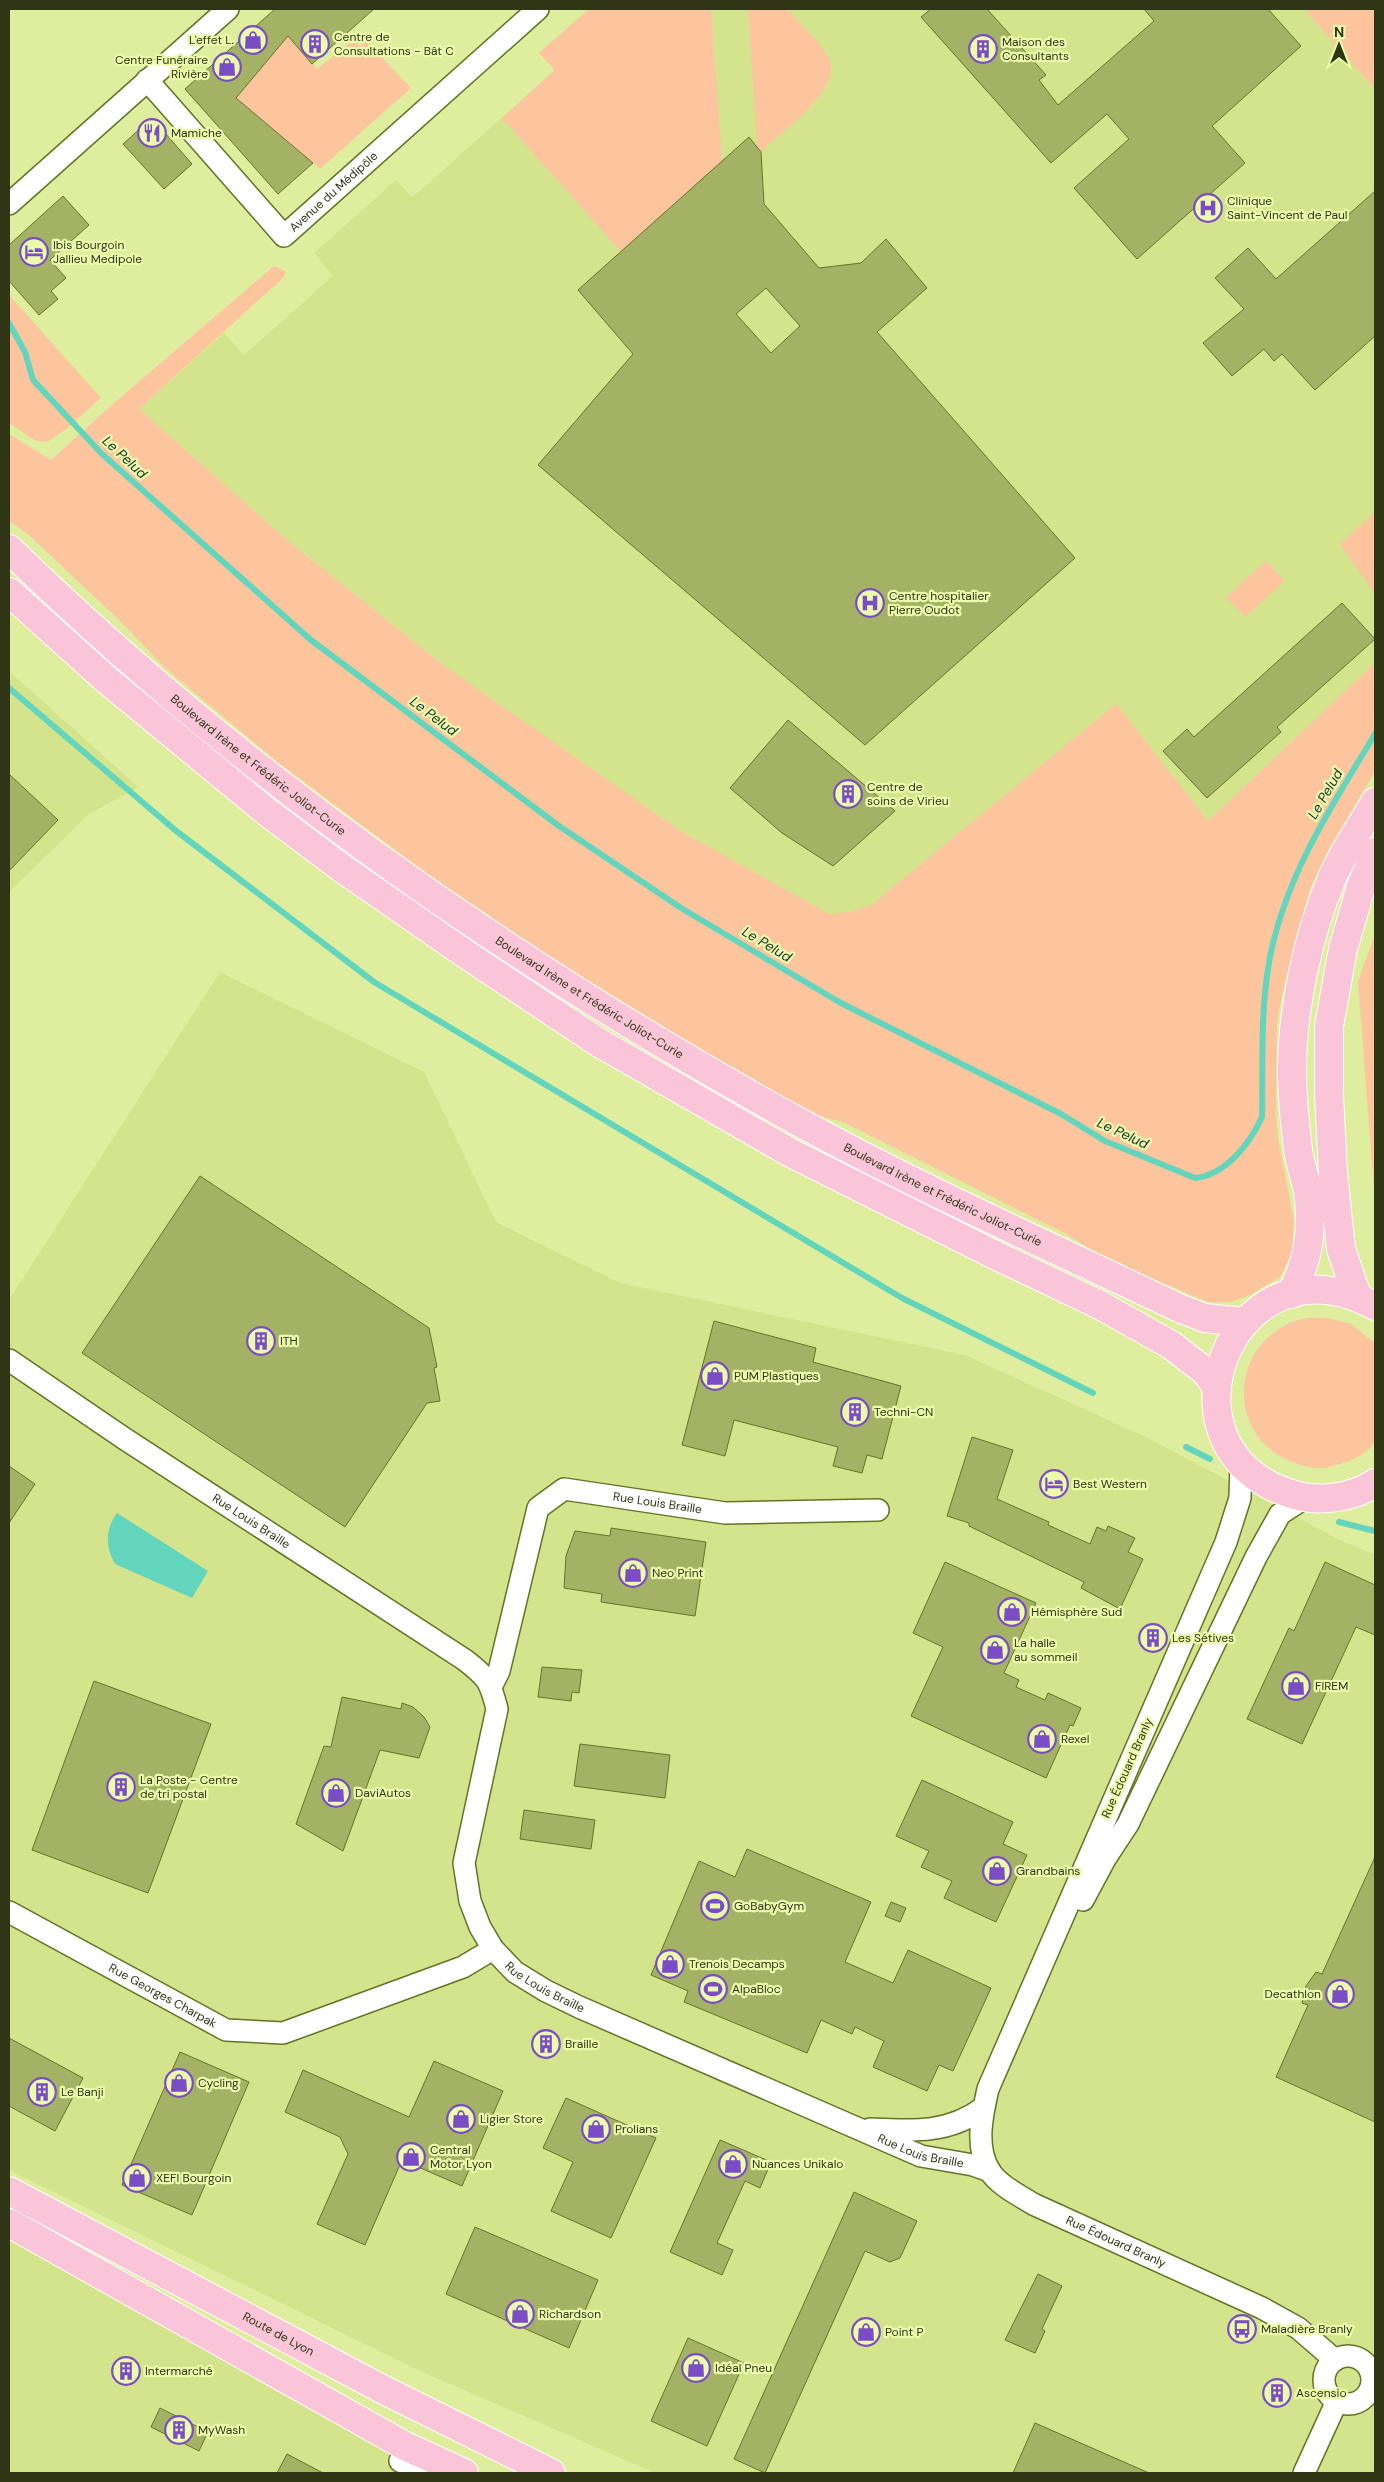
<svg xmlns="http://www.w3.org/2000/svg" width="1384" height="2482" font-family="'DM Sans',sans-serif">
<rect width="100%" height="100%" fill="#deee9e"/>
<!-- built -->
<g fill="#d3e48c">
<polygon points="589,9 1304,9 1375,89 1375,725 1265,961 829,914 809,904 679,830 558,748 439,662 292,544 139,409 224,333 244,355 333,276 314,253 396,180 412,197 422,189 555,70 539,53"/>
<polygon points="9,671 138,787 89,814 9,892"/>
<polygon points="220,972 424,1072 496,1222 620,1283 965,1355 1146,1437 1340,1540 1375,1555 1375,2473 655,2473 418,2370 9,2170 9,1300"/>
<polygon points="9,2238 428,2473 9,2473"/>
</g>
<!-- green -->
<g fill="#fcc59d">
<polygon points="589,9 711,9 722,162 621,252 502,118 555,70 539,53"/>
<path d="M 748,9 L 787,9 C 798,22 822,44 829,58 C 844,88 781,133 761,152 L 757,146 Z"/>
<polygon points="1304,9 1375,9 1375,89"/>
<polygon points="279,25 317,69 354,40 360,46 366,41 411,88 320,169 236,98 280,46 270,30"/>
<polygon points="274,266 285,271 284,277 139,409 292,544 439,662 679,830 829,914 850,912 870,906 1116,704 1208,821 1375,663 1375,772 1329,849 1310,889 1284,986 1277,1022 1276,1111 1278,1138 1294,1221 1292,1253 1280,1277 1250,1295 1231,1302 1208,1302 1106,1259 1068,1235 843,1122 815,1115 675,1034 550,957 429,875 280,764 164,667 122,623 29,535 9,521 9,434 51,460 114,403"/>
<polygon points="9,295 101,398 65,430 47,442 36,441 9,423"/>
<polygon points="1375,512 1375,594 1340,544"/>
<polygon points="1266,561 1285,581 1245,617 1226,597"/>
<polygon points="1375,934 1375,1202 1358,982"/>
<path d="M 1328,1318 L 1351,1324 L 1375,1343 L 1375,1442 C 1366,1455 1351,1461 1337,1465 C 1322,1470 1306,1468 1292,1462 C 1223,1435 1230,1339 1301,1319 C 1309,1317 1319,1318 1328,1318 Z"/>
</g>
<!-- water -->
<path fill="#64d5bd" d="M 117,1513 L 208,1571 L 192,1598 L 115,1564 C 105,1546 105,1530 117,1513 Z"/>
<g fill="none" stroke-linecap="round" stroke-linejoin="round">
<!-- stream -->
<g stroke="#64d5bd" stroke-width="6">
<path d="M 9,323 L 25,352 L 33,380 L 102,454 L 311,640 L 559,826 L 681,908 L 839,1002 L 1061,1114 L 1105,1141 L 1195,1178 C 1226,1175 1250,1143 1262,1117 C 1263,1063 1260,1009 1270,957 C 1286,874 1333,804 1375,734"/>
<polyline points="9,688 175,830 374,982 902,1298 1093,1393"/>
<polyline points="1186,1447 1210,1459"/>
<polyline points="1339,1522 1375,1531"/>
</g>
</g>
<!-- building -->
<g fill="#a4b265" stroke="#677325" fill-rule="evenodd">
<polygon points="275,9 374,9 312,64 288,36 236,98 313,163 278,194 185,89"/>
<polygon points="931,9 987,9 1046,75 1039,80 1058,105 1154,21 1144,9 1268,9 1301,46 1212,126 1245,163 1137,259 1074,188 1129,139 1107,114 1051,163 921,17"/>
<polygon points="152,118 192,164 164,189 123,144"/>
<path d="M 749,137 L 761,152 L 764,204 L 819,268 L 861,263 L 886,239 L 927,288 L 877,332 L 1075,558 L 865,745 L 538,465 L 633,354 L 578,290 ZM 766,288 L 800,326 L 771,353 L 736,314 Z"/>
<polygon points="1375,191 1375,336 1315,390 1282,354 1274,361 1264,349 1232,376 1203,343 1244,309 1215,278 1248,248 1276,279"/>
<polygon points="63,196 89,225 50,260 66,278 51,291 58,299 39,315 9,281 9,245"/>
<polygon points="1342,603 1375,639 1277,727 1281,732 1207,798 1163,751 1187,729 1194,737"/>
<polygon points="788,720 895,811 833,866 782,833 730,788"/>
<polygon points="9,774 58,820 9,871"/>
<polygon points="200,1176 429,1328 437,1367 434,1368 440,1401 427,1403 345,1527 82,1353"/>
<polygon points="714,1321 816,1348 813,1362 901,1386 882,1459 867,1455 862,1473 833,1466 838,1447 734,1420 725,1456 682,1445"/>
<polygon points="972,1437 1013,1450 997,1499 1049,1522 1048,1525 1090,1544 1097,1527 1106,1531 1108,1526 1135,1538 1128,1552 1143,1559 1120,1609 1081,1588 1084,1582 969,1526 969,1523 947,1516"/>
<polygon points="9,1466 35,1484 9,1523"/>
<polygon points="611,1528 706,1542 695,1616 601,1602 602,1594 564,1588 566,1556 575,1531 610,1536"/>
<polygon points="945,1562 1036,1603 1004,1673 1019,1680 1016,1687 1045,1700 1048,1693 1081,1708 1073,1726 1070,1725 1046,1778 911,1716 943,1647 913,1633"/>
<polygon points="1325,1562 1375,1585 1375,1635 1356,1627 1302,1744 1247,1719 1289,1628 1294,1631"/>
<polygon points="542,1667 582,1670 579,1693 572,1692 571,1701 538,1697"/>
<polygon points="94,1681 211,1724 148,1893 32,1850"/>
<polygon points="342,1697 401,1709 402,1703 413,1707 424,1717 430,1727 419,1758 380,1750 343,1851 296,1824 324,1746 331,1747"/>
<polygon points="580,1744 670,1755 665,1798 574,1786"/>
<polygon points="922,1780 1013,1822 1003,1844 1027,1855 996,1922 944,1898 952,1881 921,1867 929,1851 896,1836"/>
<polygon points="524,1810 595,1820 591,1849 520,1839"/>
<polygon points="747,1849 871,1902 845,1962 893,1983 908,1950 991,1988 953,2071 939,2065 927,2091 873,2067 884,2041 855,2027 852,2034 821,2020 807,2053 684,2002 688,1991 651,1975 699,1861 735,1877"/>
<polygon points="1375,1857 1375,2122 1276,2077 1308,2005 1302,2003 1306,1986 1316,1972 1322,1974"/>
<polygon points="891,1902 906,1908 900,1922 885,1916"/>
<polygon points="9,2038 83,2078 55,2131 9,2106"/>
<polygon points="180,2052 249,2082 192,2215 122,2185"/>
<polygon points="434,2061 503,2091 462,2186 402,2160 365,2245 317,2224 348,2154 340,2137 285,2112 303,2070 409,2117"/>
<polygon points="566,2098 656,2138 611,2238 551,2211 573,2162 543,2148"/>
<polygon points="720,2140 771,2162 760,2188 745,2181 717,2243 733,2250 722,2275 670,2252"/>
<polygon points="854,2192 917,2221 900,2258 890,2262 865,2251 765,2473 734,2459"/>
<polygon points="475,2227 598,2280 569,2348 446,2294"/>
<polygon points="1038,2274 1062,2286 1042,2329 1045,2331 1035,2353 1005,2340"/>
<polygon points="688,2338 744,2363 707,2446 651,2421"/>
<polygon points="160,2408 208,2432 199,2451 151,2427"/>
<polygon points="1035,2423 1149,2473 1013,2473"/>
<polygon points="287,2454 323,2473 277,2473"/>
</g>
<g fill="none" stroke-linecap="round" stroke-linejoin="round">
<defs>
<g id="minor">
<path id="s1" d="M 147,80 L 284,236 L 538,9"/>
<polyline points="9,204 228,9"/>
<path id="s2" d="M 9,1360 L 125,1439 L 465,1660 C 488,1678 490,1681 497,1709 L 464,1863 L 470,1901 L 480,1927 L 493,1949 L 515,1972 L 546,1991 L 579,2007 L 921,2156 L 973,2165 L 990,2171"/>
<path id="s3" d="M 1241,1463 L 1240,1498 L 1226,1542 L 988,2089 C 982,2115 975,2146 989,2170 C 998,2185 1019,2195 1033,2204 L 1262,2308 L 1298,2328 L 1335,2360"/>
<path id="s4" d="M 492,1685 L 499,1671 L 538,1508 L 564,1489 L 725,1513 L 878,1510"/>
<polyline points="1083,1900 1105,1859 1128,1824 1256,1557 1280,1514 1305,1498"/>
<path id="s5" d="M 9,1912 L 226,2030 L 283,2033 L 463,1967 L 493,1949"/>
<path d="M 870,2129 C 912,2131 948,2134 983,2108"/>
<circle cx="1348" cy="2380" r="24"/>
<polyline points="400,2461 424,2473"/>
<polyline points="1304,2473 1337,2401"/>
</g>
<g id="major">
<path id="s6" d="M 9,549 C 242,776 514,965 799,1122 C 923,1190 1052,1247 1179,1308 L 1205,1318 L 1244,1322"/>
<polyline points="9,592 108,681 267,812 343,869 467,955 598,1042 789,1152 999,1257 1100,1305 1171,1345 1206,1372 1216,1386"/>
<path d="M 1291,1294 C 1309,1260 1313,1229 1308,1191 C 1305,1177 1300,1164 1298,1150 C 1295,1124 1292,1097 1292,1071 C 1292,1009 1308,935 1332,878 C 1343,852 1361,827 1375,802"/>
<polyline points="1357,1296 1341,1249 1333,1173 1329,1095 1329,1026 1343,949 1361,887 1375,852"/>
<path d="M 1375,1306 C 1231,1228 1145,1453 1295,1495 C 1320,1502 1353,1498 1375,1483"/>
<path id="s7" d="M 9,2191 L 382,2389 L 551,2473"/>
<polyline points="9,2223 405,2446 464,2473"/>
</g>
</defs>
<!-- minor casing -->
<use href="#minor" stroke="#667224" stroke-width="24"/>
<!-- major casing -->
<use href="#major" stroke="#fff" stroke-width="30"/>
<!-- minor -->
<use href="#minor" stroke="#fff" stroke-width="21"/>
<!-- major -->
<use href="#major" stroke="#fac5d8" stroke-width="28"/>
</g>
<!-- icons -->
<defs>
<symbol id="shop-ring" viewBox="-11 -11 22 22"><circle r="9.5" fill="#ecfbab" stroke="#7a4cc5" stroke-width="1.5"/><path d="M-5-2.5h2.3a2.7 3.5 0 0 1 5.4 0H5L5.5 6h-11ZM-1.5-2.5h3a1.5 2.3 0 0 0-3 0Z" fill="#7a4cc5"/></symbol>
<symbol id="building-ring" viewBox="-11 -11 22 22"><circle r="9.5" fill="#ecfbab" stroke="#7a4cc5" stroke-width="1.5"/><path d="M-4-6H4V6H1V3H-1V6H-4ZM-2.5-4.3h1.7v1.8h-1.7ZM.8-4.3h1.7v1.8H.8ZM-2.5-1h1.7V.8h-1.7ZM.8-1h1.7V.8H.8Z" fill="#7a4cc5"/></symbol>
<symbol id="restaurant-ring" viewBox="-11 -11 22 22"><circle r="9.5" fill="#ecfbab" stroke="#7a4cc5" stroke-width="1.5"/><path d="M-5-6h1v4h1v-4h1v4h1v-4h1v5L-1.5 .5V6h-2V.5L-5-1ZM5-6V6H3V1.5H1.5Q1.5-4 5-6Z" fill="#7a4cc5"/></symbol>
<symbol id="hospital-ring" viewBox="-11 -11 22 22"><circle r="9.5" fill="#ecfbab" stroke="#7a4cc5" stroke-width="1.5"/><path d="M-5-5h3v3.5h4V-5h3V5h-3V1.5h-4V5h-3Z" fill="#7a4cc5"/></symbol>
<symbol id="hotel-ring" viewBox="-11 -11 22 22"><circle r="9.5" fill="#ecfbab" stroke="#7a4cc5" stroke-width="1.5"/><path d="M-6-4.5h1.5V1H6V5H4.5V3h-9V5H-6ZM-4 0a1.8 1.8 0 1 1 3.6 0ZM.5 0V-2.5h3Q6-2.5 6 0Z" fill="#7a4cc5"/></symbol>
<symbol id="stadium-ring" viewBox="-11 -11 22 22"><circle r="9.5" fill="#ecfbab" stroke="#7a4cc5" stroke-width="1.5"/><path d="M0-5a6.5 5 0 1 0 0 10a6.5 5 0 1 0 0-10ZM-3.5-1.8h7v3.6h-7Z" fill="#7a4cc5"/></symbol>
<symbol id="bus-ring" viewBox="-11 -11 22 22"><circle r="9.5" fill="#ecfbab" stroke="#7a4cc5" stroke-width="1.5"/><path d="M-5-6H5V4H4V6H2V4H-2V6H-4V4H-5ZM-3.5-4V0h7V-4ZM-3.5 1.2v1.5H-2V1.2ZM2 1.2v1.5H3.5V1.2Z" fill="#7a4cc5"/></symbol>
</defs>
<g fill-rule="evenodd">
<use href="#shop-ring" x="237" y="24" width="32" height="32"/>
<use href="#building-ring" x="299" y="28" width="32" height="32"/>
<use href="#building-ring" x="967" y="33" width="32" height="32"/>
<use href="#shop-ring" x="211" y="51" width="32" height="32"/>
<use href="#restaurant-ring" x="136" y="117" width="32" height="32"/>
<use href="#hospital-ring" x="1192" y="192" width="32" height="32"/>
<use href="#hotel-ring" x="18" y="236" width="32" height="32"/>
<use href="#hospital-ring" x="854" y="587" width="32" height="32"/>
<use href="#building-ring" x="832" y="778" width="32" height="32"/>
<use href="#building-ring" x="245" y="1325" width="32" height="32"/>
<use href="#shop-ring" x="699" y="1360" width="32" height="32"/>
<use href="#building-ring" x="839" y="1396" width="32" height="32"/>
<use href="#hotel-ring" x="1038" y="1468" width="32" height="32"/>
<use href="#shop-ring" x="617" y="1557" width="32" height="32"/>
<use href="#shop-ring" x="996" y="1596" width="32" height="32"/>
<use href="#building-ring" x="1137" y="1622" width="32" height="32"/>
<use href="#shop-ring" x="979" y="1634" width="32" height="32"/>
<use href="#shop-ring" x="1280" y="1670" width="32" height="32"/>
<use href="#shop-ring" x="1026" y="1723" width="32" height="32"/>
<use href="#building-ring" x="105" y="1771" width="32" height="32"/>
<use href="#shop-ring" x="320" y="1777" width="32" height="32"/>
<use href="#shop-ring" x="981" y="1855" width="32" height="32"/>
<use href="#stadium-ring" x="699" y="1890" width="32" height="32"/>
<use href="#shop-ring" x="654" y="1948" width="32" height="32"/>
<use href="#stadium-ring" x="697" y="1973" width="32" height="32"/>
<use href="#shop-ring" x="1324" y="1978" width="32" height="32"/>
<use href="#building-ring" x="530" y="2028" width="32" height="32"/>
<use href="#shop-ring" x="163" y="2067" width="32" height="32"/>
<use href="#building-ring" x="26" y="2076" width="32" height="32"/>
<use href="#shop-ring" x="445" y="2103" width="32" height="32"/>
<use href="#shop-ring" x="580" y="2113" width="32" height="32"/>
<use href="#shop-ring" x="395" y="2141" width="32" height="32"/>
<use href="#shop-ring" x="717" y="2148" width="32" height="32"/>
<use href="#shop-ring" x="121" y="2162" width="32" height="32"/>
<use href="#shop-ring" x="504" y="2298" width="32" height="32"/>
<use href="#bus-ring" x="1226" y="2313" width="32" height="32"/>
<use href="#shop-ring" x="850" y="2316" width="32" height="32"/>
<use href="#shop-ring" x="680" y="2352" width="32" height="32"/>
<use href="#building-ring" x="110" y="2355" width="32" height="32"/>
<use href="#building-ring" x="1261" y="2377" width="32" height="32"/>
<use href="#building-ring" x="163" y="2414" width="32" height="32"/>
</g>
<g text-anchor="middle" stroke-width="4.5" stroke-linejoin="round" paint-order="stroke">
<!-- poi labels -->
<g font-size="12" fill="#2f3515" stroke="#ecfbab" text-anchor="start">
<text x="334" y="41">Centre de<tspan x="334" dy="14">Consultations - Bât C</tspan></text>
<text x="234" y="44" text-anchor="end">L'effet L.</text>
<text x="1002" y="46">Maison des<tspan x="1002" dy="14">Consultants</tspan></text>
<text x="208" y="64" text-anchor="end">Centre Funéraire<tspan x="208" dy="14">Rivière</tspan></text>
<text x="171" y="137">Mamiche</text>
<text x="1227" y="205">Clinique<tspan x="1227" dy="14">Saint-Vincent de Paul</tspan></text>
<text x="53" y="249">Ibis Bourgoin<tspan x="53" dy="14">Jallieu Medipole</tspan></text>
<text x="889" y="600">Centre hospitalier<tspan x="889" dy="14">Pierre Oudot</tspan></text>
<text x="867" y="791">Centre de<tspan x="867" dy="14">soins de Virieu</tspan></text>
<text x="280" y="1345">ITH</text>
<text x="734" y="1380">PUM Plastiques</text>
<text x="874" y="1416">Techni-CN</text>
<text x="1073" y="1488">Best Western</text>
<text x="652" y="1577">Neo Print</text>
<text x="1031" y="1616">Hémisphère Sud</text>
<text x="1172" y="1642">Les Sétives</text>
<text x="1014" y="1647">La halle<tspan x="1014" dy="14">au sommeil</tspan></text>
<text x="1315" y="1690">FIREM</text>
<text x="1061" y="1743">Rexel</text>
<text x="140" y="1784">La Poste - Centre<tspan x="140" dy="14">de tri postal</tspan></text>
<text x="355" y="1797">DaviAutos</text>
<text x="1016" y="1875">Grandbains</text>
<text x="734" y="1910">GoBabyGym</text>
<text x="689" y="1968">Trenois Decamps</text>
<text x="732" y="1993">AlpaBloc</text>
<text x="1321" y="1998" text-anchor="end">Decathlon</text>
<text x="565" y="2048">Braille</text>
<text x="198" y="2087">Cycling</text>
<text x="61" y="2096">Le Banji</text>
<text x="480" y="2123">Ligier Store</text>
<text x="615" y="2133">Prolians</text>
<text x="430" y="2154">Central<tspan x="430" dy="14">Motor Lyon</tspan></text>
<text x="752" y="2168">Nuances Unikalo</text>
<text x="156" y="2182">XEFI Bourgoin</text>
<text x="539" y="2318">Richardson</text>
<text x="1261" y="2333">Maladière Branly</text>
<text x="885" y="2336">Point P</text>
<text x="715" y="2372">Idéal Pneu</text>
<text x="145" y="2375">Intermarché</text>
<text x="1296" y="2397">Ascensio</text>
<text x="198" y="2434">MyWash</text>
</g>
<!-- street labels -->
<g font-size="12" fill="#2f3515" stroke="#ecfbab">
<text dy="4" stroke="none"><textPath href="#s1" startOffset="274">Avenue du Médipôle</textPath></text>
<text dy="4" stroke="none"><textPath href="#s6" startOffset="330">Boulevard Irène et Frédéric Joliot-Curie</textPath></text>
<text dy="4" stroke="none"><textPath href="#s6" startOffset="735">Boulevard Irène et Frédéric Joliot-Curie</textPath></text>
<text dy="4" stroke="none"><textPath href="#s6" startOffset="1140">Boulevard Irène et Frédéric Joliot-Curie</textPath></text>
<text dy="4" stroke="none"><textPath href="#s4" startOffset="310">Rue Louis Braille</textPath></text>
<text dy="4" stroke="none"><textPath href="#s2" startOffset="291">Rue Louis Braille</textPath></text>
<text transform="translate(1127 1768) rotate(-66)" y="4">Rue Édouard Branly</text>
<text dy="4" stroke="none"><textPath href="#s2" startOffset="921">Rue Louis Braille</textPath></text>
<text dy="4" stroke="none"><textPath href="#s5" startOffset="175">Rue Georges Charpak</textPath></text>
<text dy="4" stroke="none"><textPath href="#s2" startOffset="1332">Rue Louis Braille</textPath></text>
<text dy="4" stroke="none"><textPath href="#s3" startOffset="908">Rue Édouard Branly</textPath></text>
<text dy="4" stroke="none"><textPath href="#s7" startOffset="305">Route de Lyon</textPath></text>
</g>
<!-- water labels -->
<g font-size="14" font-style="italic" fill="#1b302b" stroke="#ecfbab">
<text transform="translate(125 457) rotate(43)" y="5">Le Pelud</text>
<text transform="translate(434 716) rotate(37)" y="5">Le Pelud</text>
<text transform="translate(1325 794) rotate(-60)" y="5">Le Pelud</text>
<text transform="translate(767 944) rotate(31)" y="5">Le Pelud</text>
<text transform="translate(1123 1133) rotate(25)" y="5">Le Pelud</text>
</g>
</g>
<!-- border -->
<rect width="1384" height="2482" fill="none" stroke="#2f3515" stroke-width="20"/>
<!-- north arrow -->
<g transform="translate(1339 45)" stroke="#ecfbab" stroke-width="4" paint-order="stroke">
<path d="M0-4L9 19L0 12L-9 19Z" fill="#2f3515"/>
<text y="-8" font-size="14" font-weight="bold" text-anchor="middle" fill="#2f3515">N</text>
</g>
</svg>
